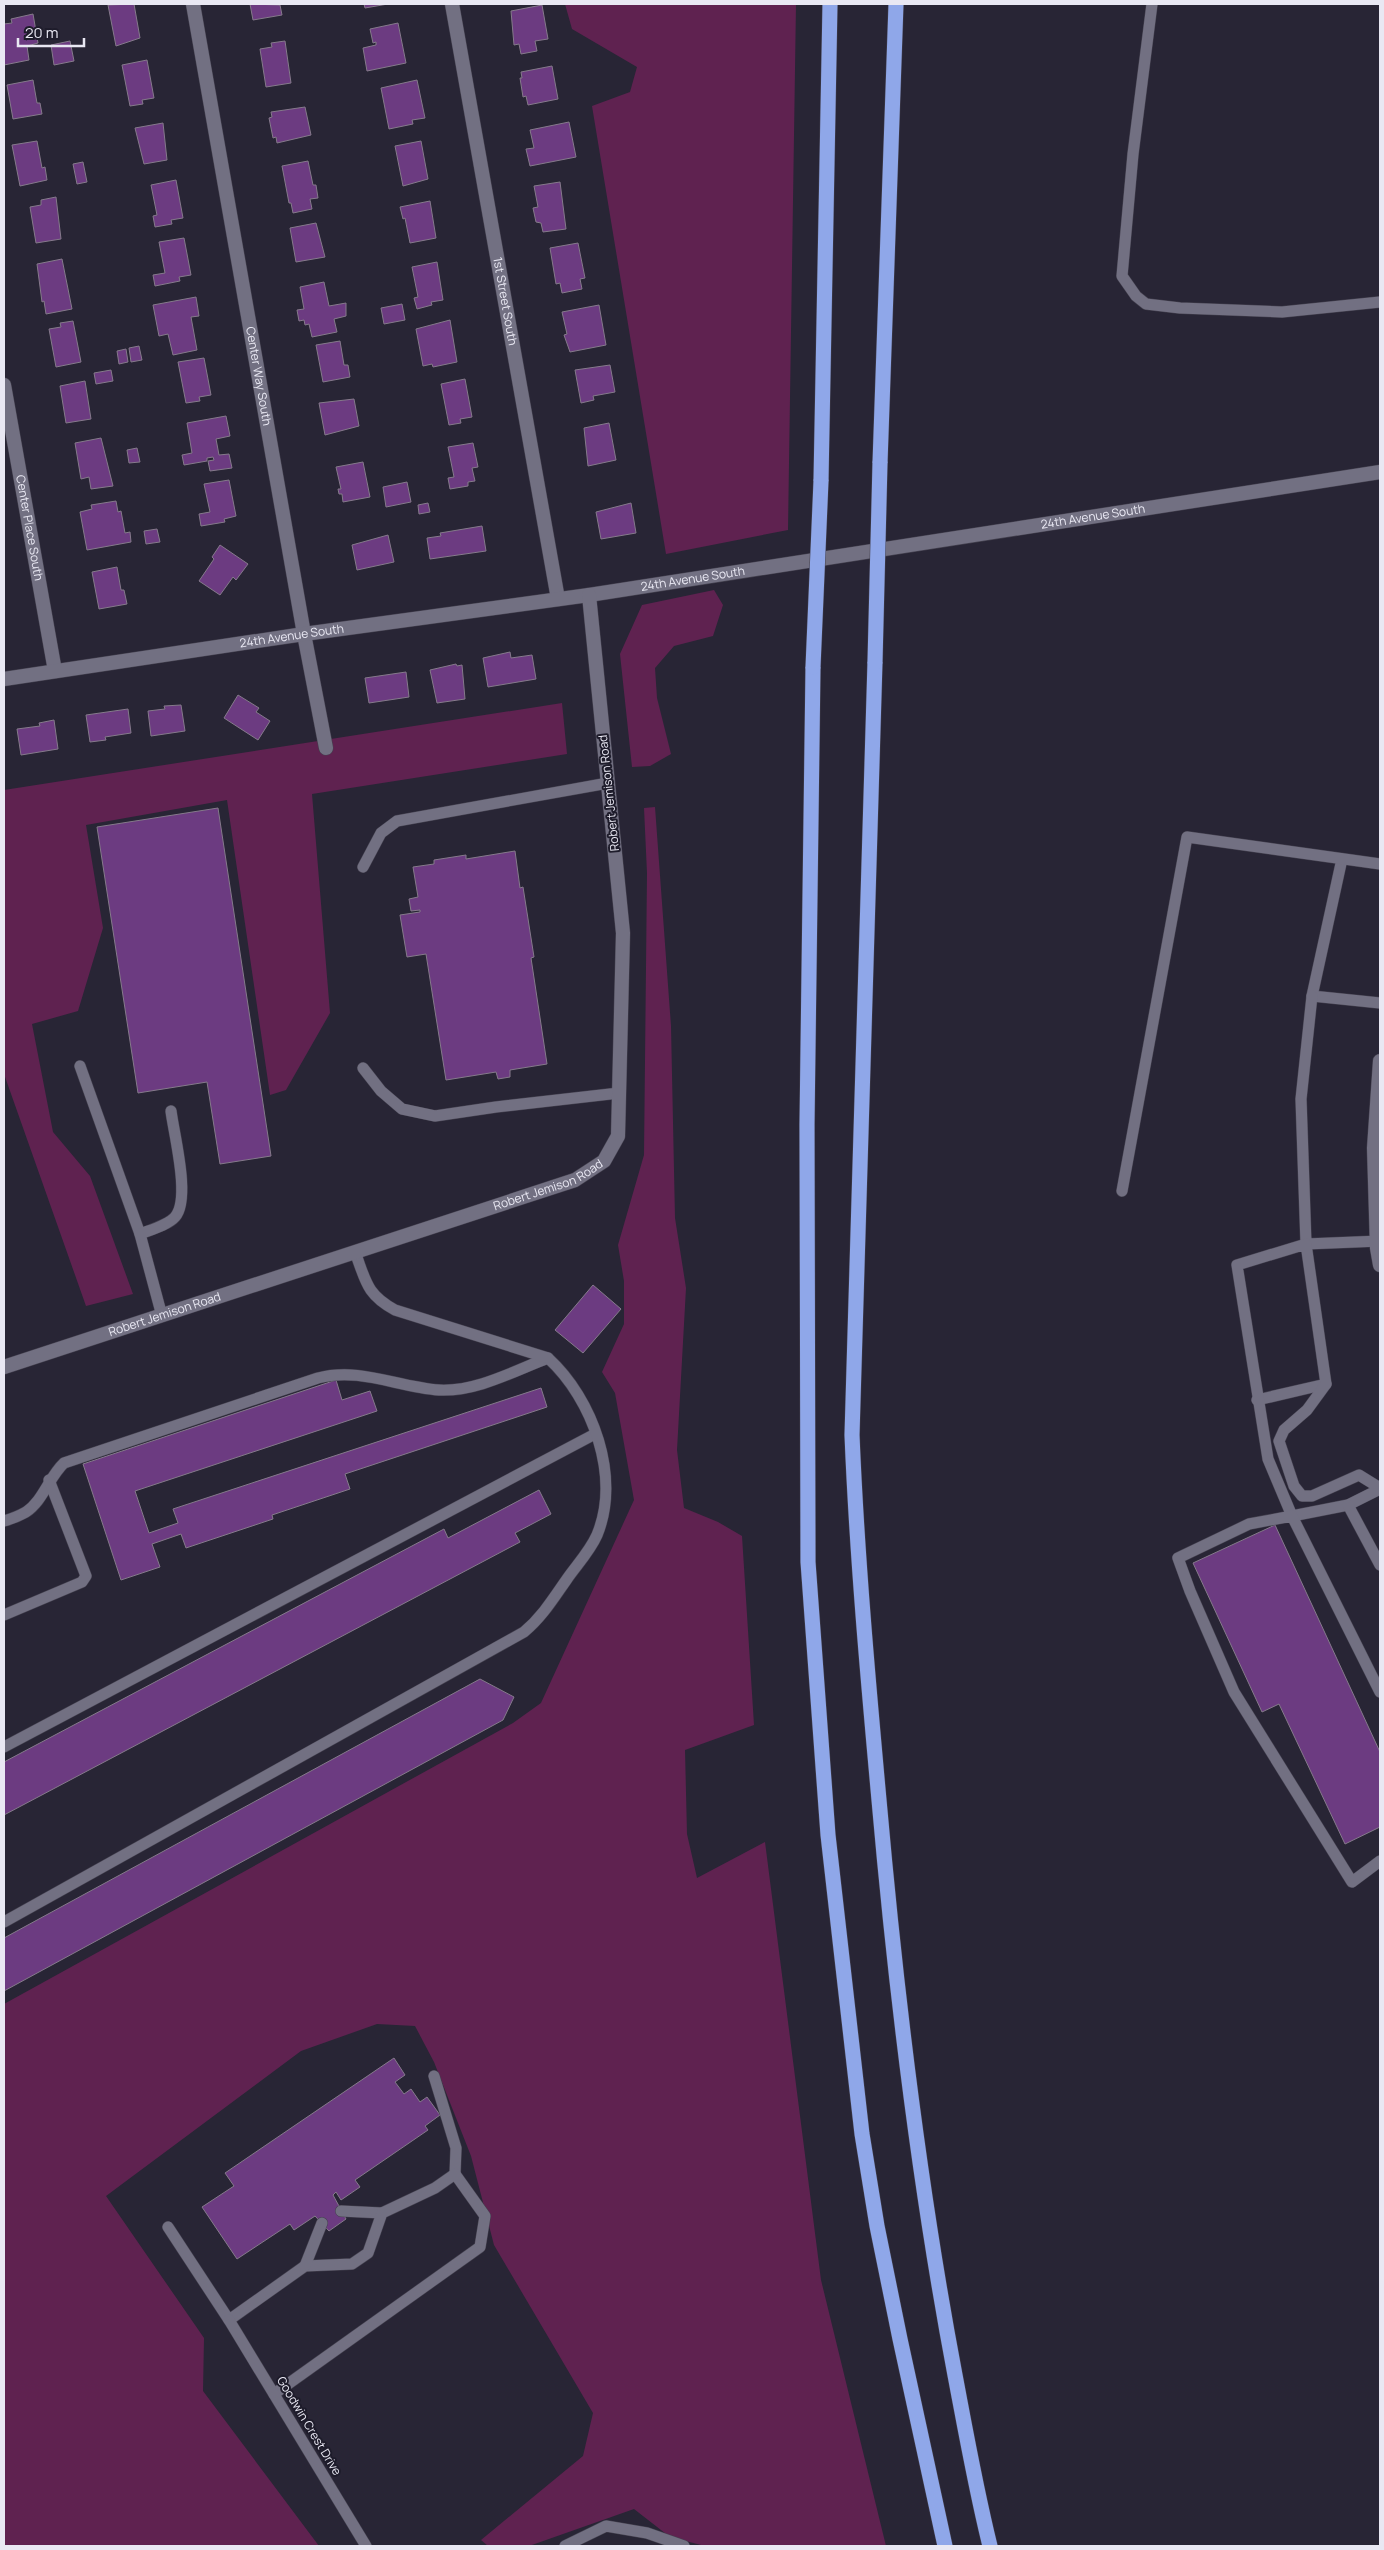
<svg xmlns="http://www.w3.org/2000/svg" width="1384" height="2550" font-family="Manrope,sans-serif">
<rect width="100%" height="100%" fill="#282535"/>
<!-- green -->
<g fill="#5f2250">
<polygon points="565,4 796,4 788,530 666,554 592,106 630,92 637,67 572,29"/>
<polygon points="714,590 723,605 713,636 674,646 655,668 657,698 671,754 650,766 632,767 620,654 642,605"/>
<polygon points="562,703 567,754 312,794 330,1013 286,1090 270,1095 227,800 86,825 103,928 78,1011 32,1024 53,1132 90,1176 133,1294 86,1306 4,1074 4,790"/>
<polygon points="655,807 671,1026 675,1218 686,1288 677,1450 684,1508 718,1522 742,1536 754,1725 685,1750 687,1834 697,1878 765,1842 821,2280 886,2546 705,2546 670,2537 634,2509 529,2546 488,2546 481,2540 583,2456 593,2413 494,2245 471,2156 434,2062 415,2026 377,2024 301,2051 106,2196 204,2338 203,2391 319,2546 4,2546 4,2004 513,1723 541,1703 634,1500 615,1393 602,1372 624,1324 624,1281 618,1245 644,1155 647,873 644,808"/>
</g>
<!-- building -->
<g fill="#6c3b81" stroke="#857a8b">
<polygon points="134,4 140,38 116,46 108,5"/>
<polygon points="250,4 280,5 282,15 253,20"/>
<polygon points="364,4 388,4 365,8"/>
<polygon points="542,5 548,39 535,41 537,51 521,54 519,44 514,45 511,11"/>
<polygon points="33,14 38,43 27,46 29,60 4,65 4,24 12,23 11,19"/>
<polygon points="398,23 406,63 367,71 363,48 376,45 376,42 373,43 370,29"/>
<polygon points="70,41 74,61 54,65 51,45"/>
<polygon points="285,41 291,83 266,87 260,49 272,47 271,43"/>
<polygon points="147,60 154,98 142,100 143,104 130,106 122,65"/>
<polygon points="552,66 558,99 528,105 526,96 523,97 520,78 522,78 521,72"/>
<polygon points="33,80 37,103 40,103 42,114 13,119 7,85"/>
<polygon points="417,80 425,118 412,120 413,124 389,129 381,88"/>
<polygon points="305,107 311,135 277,143 276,137 273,138 269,118 272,117 271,112"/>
<polygon points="569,122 576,157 530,166 526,149 534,148 530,130"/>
<polygon points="163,123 167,160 144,164 135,128"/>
<polygon points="37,141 42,168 45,167 47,180 20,186 12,145"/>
<polygon points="421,141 428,179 403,186 395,146"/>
<polygon points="308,161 313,185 316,185 318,198 310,199 312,209 293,213 291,203 289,203 282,166"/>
<polygon points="83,162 87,182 77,184 73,164"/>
<polygon points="176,180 183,218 171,220 172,224 155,227 153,216 157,215 151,185"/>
<polygon points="560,182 566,229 543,232 541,223 536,222 533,208 538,207 534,186"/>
<polygon points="56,197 61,239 36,243 30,207 41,205 41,200"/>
<polygon points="430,201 436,238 410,243 405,218 403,219 400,207"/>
<polygon points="316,223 325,257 296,262 290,228"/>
<polygon points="184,238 191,275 179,277 180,281 155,286 153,275 165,273 159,242"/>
<polygon points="578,243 585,278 580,279 582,289 562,293 560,283 556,284 550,248"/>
<polygon points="62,259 72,309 46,314 44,301 42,302 37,264"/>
<polygon points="437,262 443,300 431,302 432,305 417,309 414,298 418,297 412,267"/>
<polygon points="324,282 329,306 346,303 346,316 334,319 337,332 312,337 309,324 305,325 304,320 299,321 297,310 304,309 300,287"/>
<polygon points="196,297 199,316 191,317 197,350 173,355 168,334 159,336 153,305"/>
<polygon points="402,304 405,320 384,324 381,308"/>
<polygon points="599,305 606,345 570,352 564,335 567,334 562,312"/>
<polygon points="450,320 457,362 433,367 432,364 423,366 416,329"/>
<polygon points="73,321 81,362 56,367 49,329 61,327 60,323"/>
<polygon points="340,341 344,365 348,365 350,377 323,382 316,345"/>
<polygon points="139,346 142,360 131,362 129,348"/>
<polygon points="126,349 128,362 119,364 117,351"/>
<polygon points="204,358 211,395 199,397 200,401 186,403 178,362"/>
<polygon points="610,365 615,392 593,396 594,400 581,403 575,370"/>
<polygon points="111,370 113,381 96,384 94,373"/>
<polygon points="465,379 472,417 460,419 461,423 449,425 441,384"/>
<polygon points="85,381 91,419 66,423 60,386"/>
<polygon points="354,399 359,426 325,435 319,403"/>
<polygon points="226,416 230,436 216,439 219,455 229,454 232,468 210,471 208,461 214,460 213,457 207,458 207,461 184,465 182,455 192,453 187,423"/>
<polygon points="609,423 616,460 588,466 584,428"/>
<polygon points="101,438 113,486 91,489 89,477 81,479 75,443"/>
<polygon points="473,443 478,467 472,468 475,481 468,482 468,486 450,489 448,478 454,477 448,447"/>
<polygon points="137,448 140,462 129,463 127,450"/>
<polygon points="363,462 370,497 343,502 342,494 339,494 338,489 341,489 336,467"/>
<polygon points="229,480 236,516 224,519 225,522 201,526 199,514 210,512 204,484"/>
<polygon points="407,482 411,502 386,507 383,487"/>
<polygon points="116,501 118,512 121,511 125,533 130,532 131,542 87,550 80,512 92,509 91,505"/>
<polygon points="428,503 430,512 419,514 418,505"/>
<polygon points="631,503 636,533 601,539 596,512"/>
<polygon points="482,526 486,551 430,559 427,538 441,536 440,533"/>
<polygon points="157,529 160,542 146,544 144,531"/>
<polygon points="388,535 394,562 357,570 352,545"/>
<polygon points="220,545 248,564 236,580 233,577 220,595 199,581 214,559 212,557"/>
<polygon points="117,567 121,590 124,590 127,604 99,609 92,572"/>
<polygon points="510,652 511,658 532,655 536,679 488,687 483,658"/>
<polygon points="456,664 457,666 462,665 465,699 437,703 430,670"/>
<polygon points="406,672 409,697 369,703 365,678"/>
<polygon points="238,695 259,708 256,712 270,721 258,740 224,718"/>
<polygon points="181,705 185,731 151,736 148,711 165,709 164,706"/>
<polygon points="128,709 131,733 105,737 106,740 90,742 86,715"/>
<polygon points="54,720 58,749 21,755 17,729 40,726 39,723"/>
<polygon points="218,808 271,1156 220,1164 207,1082 138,1093 97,827"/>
<polygon points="515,851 520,888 523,887 534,957 531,958 547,1064 510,1070 510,1077 498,1079 496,1072 446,1080 426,954 407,957 400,915 420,912 420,910 411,911 409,899 418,897 413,867 434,864 434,860 466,855 466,859"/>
<polygon points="593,1285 621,1309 583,1353 555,1330"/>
<polygon points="336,1380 342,1400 370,1391 377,1411 135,1491 149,1533 178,1523 173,1509 541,1388 547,1407 345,1474 350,1489 272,1515 273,1519 186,1548 181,1534 152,1544 160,1567 121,1580 83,1464"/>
<polygon points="539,1490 551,1514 515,1533 520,1542 4,1815 4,1762 444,1529 448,1538"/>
<polygon points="1275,1525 1380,1752 1380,1827 1345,1844 1279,1704 1262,1712 1193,1563"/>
<polygon points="480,1679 514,1697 503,1720 4,1991 4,1938"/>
<polygon points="394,2058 405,2075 395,2082 404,2094 411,2089 420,2102 427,2097 440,2115 425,2126 428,2130 355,2180 360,2187 341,2200 336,2192 333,2195 346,2219 329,2231 315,2216 294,2230 290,2224 237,2259 202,2207 234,2186 225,2173"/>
</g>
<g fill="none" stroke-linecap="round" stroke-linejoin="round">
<defs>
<g id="service">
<polyline points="1152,4 1133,154 1122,276 1136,296 1146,304 1180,308 1282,312 1380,302"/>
<polyline points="1342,859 1312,996 1380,1003"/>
<polyline points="363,867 381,833 397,821 608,783"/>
<polyline points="1312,996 1301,1099 1306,1244 1380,1241"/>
<polyline points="80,1066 140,1234 162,1316"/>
<polyline points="363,1068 381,1091 402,1109 435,1116 496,1107 619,1093"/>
<polyline points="1122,1191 1187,837 1380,864"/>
<path d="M 140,1234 C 150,1230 168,1225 175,1217 C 191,1199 174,1135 171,1111"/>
<polyline points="1257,1400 1326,1384"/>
<polyline points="1380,1488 1359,1475 1312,1496 1302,1496 1294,1486 1279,1441 1284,1430 1307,1410 1326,1384 1306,1244 1237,1265 1268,1459 1292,1516 1348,1505 1380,1489"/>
<polyline points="1348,1505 1380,1565"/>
<path d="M 4,1521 C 11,1519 19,1516 26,1512 C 43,1501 49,1477 64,1463 L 318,1378 C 360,1367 397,1387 439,1390 C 476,1392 514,1371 548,1358"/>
<polyline points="4,1615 82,1582 86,1576 49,1480"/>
<polyline points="1380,1692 1292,1516 1249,1524 1178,1558 1190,1591 1234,1692 1352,1882 1380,1861"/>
<polyline points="4,1747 595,1434"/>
<path d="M 4,1922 L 524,1632 C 542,1617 553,1599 567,1579 C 576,1566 590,1551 597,1535 C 621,1477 593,1399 548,1358 L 395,1310 C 366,1294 366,1281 355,1252"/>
<polyline points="434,2076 456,2148 455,2174"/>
<polyline points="341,2211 382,2213"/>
<polyline points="168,2227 229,2320 305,2266 352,2264 368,2253 382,2213 435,2188 455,2174 485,2216 480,2247 274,2394"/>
<polyline points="305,2266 322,2223"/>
<polyline points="229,2320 366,2546"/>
<polyline points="565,2546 606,2526 647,2533 684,2546"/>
</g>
<g id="minor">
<path id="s1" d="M 193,4 L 304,634 L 326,748"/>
<path id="s2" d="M 452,4 L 558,599"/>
<path id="s3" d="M 4,385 L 55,671"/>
<path id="s4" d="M 4,679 L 304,634 L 589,595 L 1380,472"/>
<path id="s5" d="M 4,1367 L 575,1180 L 604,1161 L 618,1136 L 623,933 L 589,595"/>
</g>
<polyline id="secondary" points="1380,1061 1374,1148 1377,1248 1380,1265"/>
<g id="motorway">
<polyline points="880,463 896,4"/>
<polyline points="821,481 830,4"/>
<path d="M 875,662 L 852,1435 C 857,1557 868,1679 879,1800 C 896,1993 919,2185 955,2375 C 966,2433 976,2490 990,2546"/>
<polyline points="813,667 807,1125 808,1562 828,1835 862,2134 877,2226 900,2339 945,2546"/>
</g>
</defs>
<!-- service casing -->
<use href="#service" stroke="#454250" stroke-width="12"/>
<!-- minor casing -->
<use href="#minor" stroke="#454250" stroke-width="15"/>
<!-- secondary casing -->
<use href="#secondary" stroke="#454250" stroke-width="15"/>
<!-- motorway casing -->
<use href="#motorway" stroke="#454250" stroke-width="16"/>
<!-- service -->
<use href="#service" stroke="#727082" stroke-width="11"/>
<!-- minor -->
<use href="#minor" stroke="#727082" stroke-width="14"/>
<!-- secondary -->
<use href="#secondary" stroke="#727082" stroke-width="14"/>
<!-- motorway -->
<use href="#motorway" stroke="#8fa7e9" stroke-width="15"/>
<defs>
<g id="motorway-bridge">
<polyline points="875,662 880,463"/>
<polyline points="813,667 821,481"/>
</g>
</defs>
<!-- motorway-bridge casing -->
<use href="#motorway-bridge" stroke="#454250" stroke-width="16" stroke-linecap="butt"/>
<!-- motorway-bridge -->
<use href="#motorway-bridge" stroke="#8fa7e9" stroke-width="15"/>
</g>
<g text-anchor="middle" stroke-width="4" stroke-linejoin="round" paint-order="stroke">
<!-- street labels -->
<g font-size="12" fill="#e9e8f3" stroke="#1e1c2b">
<text dy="4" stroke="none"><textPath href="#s2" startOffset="302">1st Street South</textPath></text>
<text dy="4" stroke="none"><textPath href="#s1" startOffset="378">Center Way South</textPath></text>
<text dy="4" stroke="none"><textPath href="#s4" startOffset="1101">24th Avenue South</textPath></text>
<text dy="4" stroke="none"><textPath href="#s3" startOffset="145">Center Place South</textPath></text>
<text dy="4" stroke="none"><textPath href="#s4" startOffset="696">24th Avenue South</textPath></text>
<text dy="4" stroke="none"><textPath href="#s4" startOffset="291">24th Avenue South</textPath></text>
<text transform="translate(609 793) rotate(-96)" y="4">Robert Jemison Road</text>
<text dy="4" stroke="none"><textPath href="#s5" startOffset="574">Robert Jemison Road</textPath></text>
<text dy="4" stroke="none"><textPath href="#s5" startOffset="169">Robert Jemison Road</textPath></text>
<text transform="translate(309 2426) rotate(59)" y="4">Goodwin Crest Drive</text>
</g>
</g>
<!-- border -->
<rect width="1384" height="2550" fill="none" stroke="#e9e8f3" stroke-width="10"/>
<!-- scale -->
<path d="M18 38v8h66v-8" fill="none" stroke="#e9e8f3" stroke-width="2.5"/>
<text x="25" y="38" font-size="15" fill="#e9e8f3" stroke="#1e1c2b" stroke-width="4" paint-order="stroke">20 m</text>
</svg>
